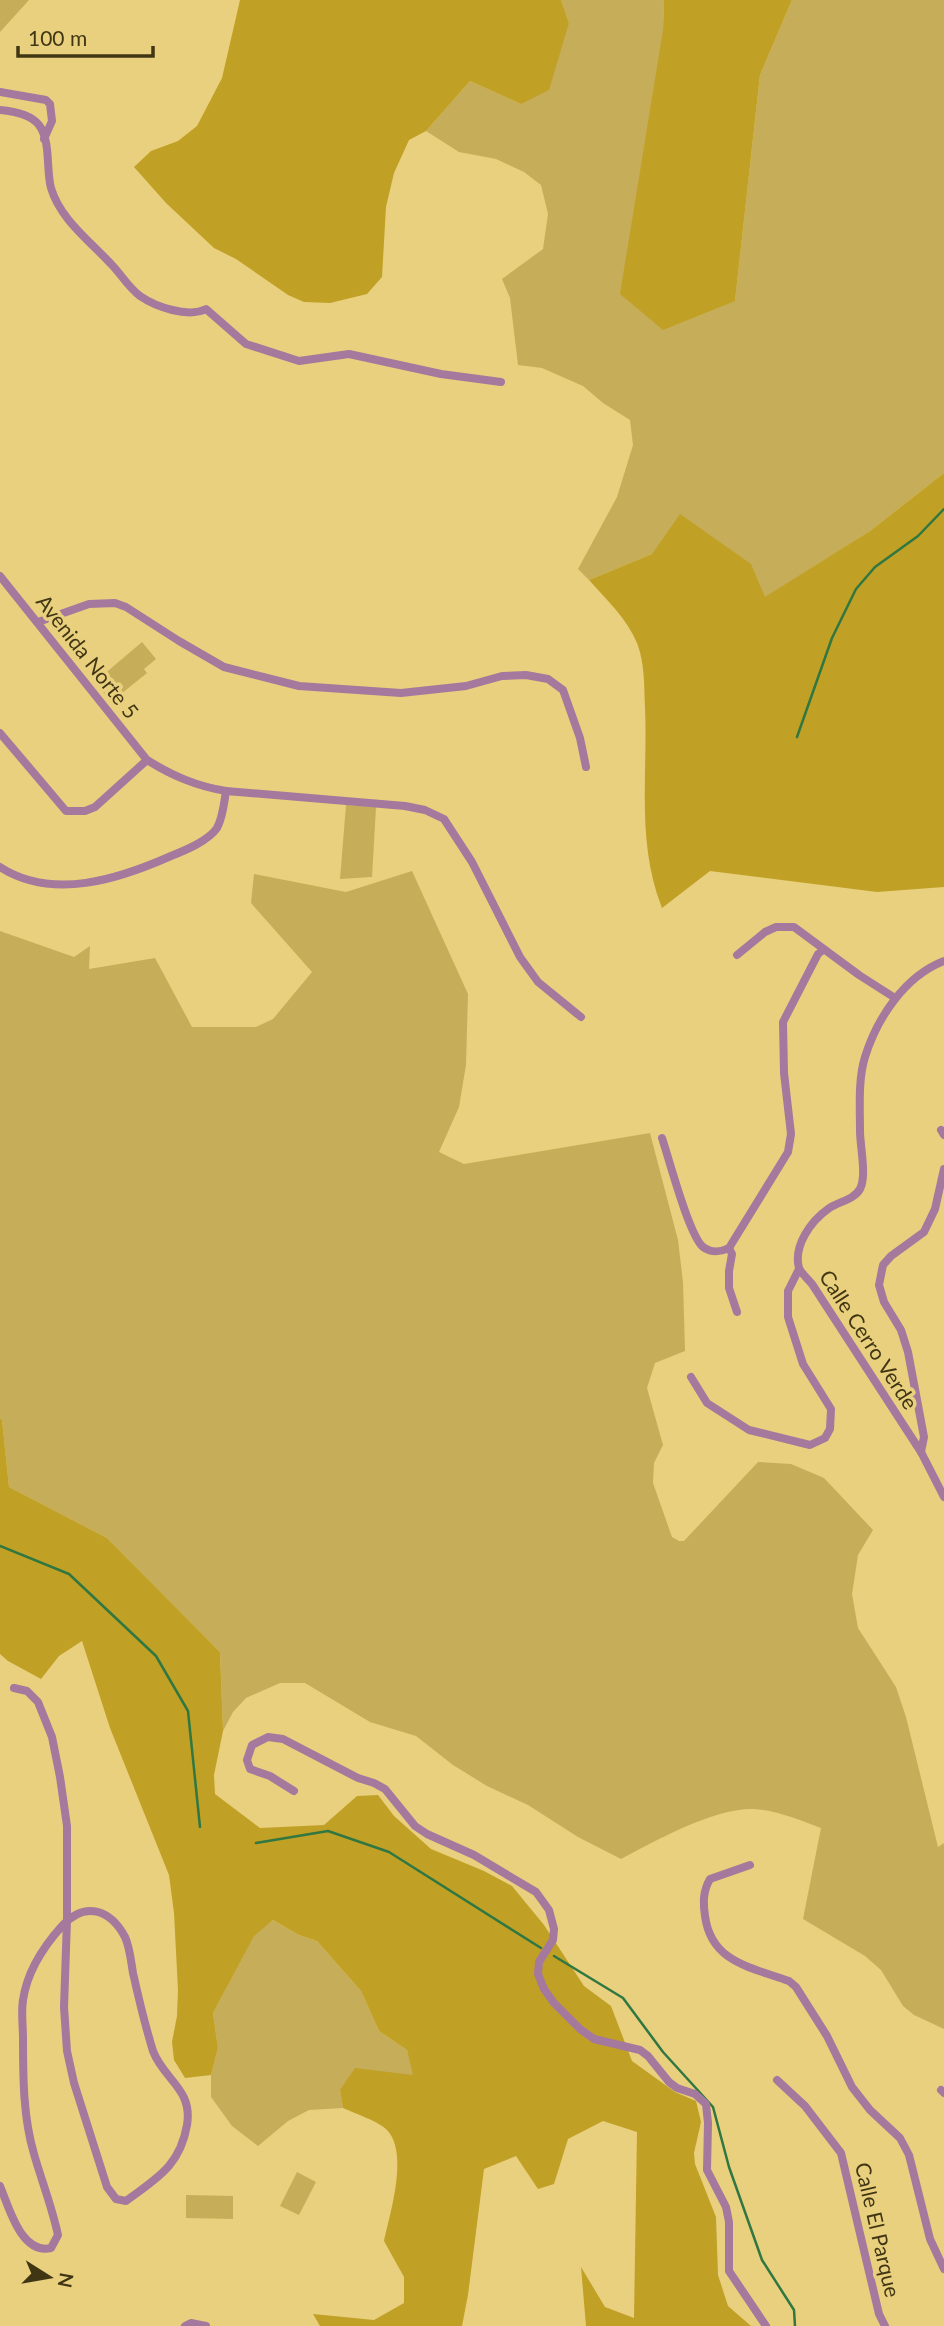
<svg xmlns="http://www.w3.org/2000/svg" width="944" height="2326" font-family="Lato,sans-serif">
<rect width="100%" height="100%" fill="#e9d07e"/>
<!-- green -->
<g fill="#c6ad5a">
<polygon points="0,0 29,0 0,32"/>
<polygon points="561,0 664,0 663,30 735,301 760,75 792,0 944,0 944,473 870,531 765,598 652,554 589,580 578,569 617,497 633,445 630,420 603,403 583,386 542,368 518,365 510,298 502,279 543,249 548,214 541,185 524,172 496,159 459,152 426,131 470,81 521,104 569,23"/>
<polygon points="142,642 156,659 144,669 147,673 111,702 95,682"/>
<polygon points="346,805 376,807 372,877 340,879"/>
<path d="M 412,871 L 468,994 L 466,1065 L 459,1107 L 439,1152 L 464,1164 L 650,1133 L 678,1240 L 683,1282 L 685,1351 L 655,1363 L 647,1388 L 663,1445 L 654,1463 L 653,1483 L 672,1537 L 679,1541 L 684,1541 L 758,1462 L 791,1464 L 824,1478 L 873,1530 L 858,1555 L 852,1594 L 858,1628 L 896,1687 L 906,1717 L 938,1847 L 944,1843 L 944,2029 L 914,2015 L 903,2006 L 881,1970 L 865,1956 L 803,1919 L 821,1828 C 799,1820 776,1810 753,1809 C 714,1808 655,1841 621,1859 L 578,1837 L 528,1805 L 487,1786 L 453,1765 L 416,1736 L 370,1722 L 305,1683 L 280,1683 L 246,1698 L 233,1712 L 223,1731 L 220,1652 L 107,1538 L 9,1487 L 2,1420 L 0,1418 L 0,931 L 74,957 L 90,946 L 89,969 L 155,958 L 192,1027 L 256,1027 L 273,1019 L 312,972 L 251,903 L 254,874 L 346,892 Z"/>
<polygon points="273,1920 299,1935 317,1941 361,1991 379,2031 407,2050 414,2075 340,2090 343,2108 309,2110 288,2121 258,2146 232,2126 211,2097 211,2075 218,2048 213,2013 254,1935"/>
<polygon points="297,2172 316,2182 299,2215 280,2206"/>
<polygon points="186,2195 233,2196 233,2219 186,2218"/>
</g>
<!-- forest -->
<g fill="#c1a026">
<polygon points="240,0 561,0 569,23 549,90 521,104 470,81 426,131 409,140 394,173 386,207 382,277 367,294 330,303 304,302 288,295 236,259 214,248 166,203 134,167 151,151 178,141 197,126 222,78"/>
<polygon points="664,0 792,0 760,75 735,301 663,330 620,294 663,30"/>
<path d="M 944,473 L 944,887 L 877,892 L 710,871 L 662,908 C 636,842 648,776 645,707 C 644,687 645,663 637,643 C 627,619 607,600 589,580 L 652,554 L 680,514 L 751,564 L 765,597 L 870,531 Z"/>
<path d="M 0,1418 L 2,1420 L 9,1487 L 107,1538 L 220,1652 L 223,1731 L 214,1775 L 215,1794 L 260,1828 L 324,1825 L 357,1796 L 378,1795 L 394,1816 L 431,1849 L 484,1871 L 512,1886 L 544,1925 L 584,1986 L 611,2006 L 632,2061 L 675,2092 L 696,2101 L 701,2122 L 694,2153 L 695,2164 L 716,2217 L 718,2275 L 728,2306 L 751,2326 L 586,2326 L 581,2267 L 605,2307 L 634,2318 L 637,2132 L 603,2121 L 568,2139 L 554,2184 L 538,2189 L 516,2156 L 484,2169 L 468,2295 L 462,2326 L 320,2326 L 313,2314 L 374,2320 L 404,2303 L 404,2277 L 384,2241 C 390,2213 409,2153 387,2130 C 380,2122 354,2113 343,2108 L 340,2090 L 355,2068 L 413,2075 L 407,2050 L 379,2031 L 361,1991 L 317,1941 L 299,1935 L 273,1920 L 254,1936 L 213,2013 L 218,2048 L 211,2075 L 185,2078 L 174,2060 L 172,2042 L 177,2016 L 178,1990 L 174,1913 L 169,1875 L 110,1728 L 82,1641 L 59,1656 L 41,1679 L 8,1661 L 0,1654 Z"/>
</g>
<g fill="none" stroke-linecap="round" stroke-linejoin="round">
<!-- stream -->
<g stroke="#307741" stroke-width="2.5">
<polyline points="797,737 832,638 856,589 875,567 918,536 944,509"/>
<polyline points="0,1546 69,1574 156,1656 188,1711 200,1827"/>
<polyline points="256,1843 328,1831 389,1852 541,1948"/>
<polyline points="554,1956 623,1998 663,2052 713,2107 729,2167 762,2260 794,2310 795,2326"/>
</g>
<!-- minor -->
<g stroke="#a5789d" stroke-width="8">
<polyline points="0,92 46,100 50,104 52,121 44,139"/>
<path d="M 0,110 C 13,111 30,114 39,125 C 51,141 46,170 51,188 C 60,219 90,241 111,264 C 121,274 128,287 140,296 C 156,307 188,318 206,309 L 246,344 L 299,361 L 349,354 L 441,374 L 501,382"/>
<path d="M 0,576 L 147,760 C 173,776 196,786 226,791 C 224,803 223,817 217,828 C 208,841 186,850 171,856 C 119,879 53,901 0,867"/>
<polyline points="38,622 89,604 115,603 126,607 179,641 224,667 299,686 401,693 466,686 502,676 526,675 548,679 563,690 580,738 586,767"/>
<polyline points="0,733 66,811 85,811 95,807 147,760"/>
<polyline points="226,791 405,806 425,810 444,819 472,862 520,957 538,982 581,1017"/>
<polyline points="737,955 765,932 776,927 794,927 859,975 895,998"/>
<path d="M 944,961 C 905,976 877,1018 865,1057 C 858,1079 860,1108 860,1131 C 860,1146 867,1176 860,1189 C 854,1200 837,1202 828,1209 C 811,1221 793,1246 799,1268 C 801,1273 808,1279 812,1284 L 921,1452 L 944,1497"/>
<polyline points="941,1130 944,1135"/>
<path d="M 662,1138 C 669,1159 689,1235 703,1247 C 711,1253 721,1252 729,1248 L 788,1152 L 791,1134 L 784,1073 L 783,1022 L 818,954 L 823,950"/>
<polyline points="729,1248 732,1254 729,1271 729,1288 737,1312"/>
<polyline points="691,1377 707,1403 749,1430 810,1445 825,1438 830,1429 831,1409 803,1364 788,1317 788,1291 799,1269"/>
<polyline points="921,1452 924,1437 908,1352 901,1330 884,1302 879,1285 883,1265 891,1256 924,1232 935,1209 944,1169"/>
<polyline points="294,1791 270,1776 250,1769 247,1760 252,1745 268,1737 283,1739 358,1778 374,1783 385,1789 415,1826 427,1834 474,1855 536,1892 549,1910 554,1929 553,1940 539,1962 538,1974 544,1989 554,2003 580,2029 594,2039 640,2050 648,2056 669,2082 677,2088 695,2094 706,2104 708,2123 707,2170 726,2207 729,2222 729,2271 766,2326"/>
<path d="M 750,1865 L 710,1879 C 703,1891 703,1902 705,1916 C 711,1962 750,1967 789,1981 L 796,1987 L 827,2036 L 852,2087 L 870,2110 L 900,2138 L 909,2155 L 930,2239 L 944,2269"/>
<polyline points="777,2080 805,2106 841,2153 879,2314 885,2326"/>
<polyline points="941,2090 944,2093"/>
<path d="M 0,2186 C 9,2207 21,2255 51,2248 L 58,2235 C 52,2207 42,2182 34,2154 C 23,2117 23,2076 23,2038 C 23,2026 21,2012 23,2000 C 27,1972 44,1946 62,1926 C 85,1901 110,1909 125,1937 C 130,1948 131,1962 133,1973 C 139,2000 145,2025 153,2051 C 164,2080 193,2089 187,2125 C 180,2166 157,2178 126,2201 L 116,2199 L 107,2187 L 74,2083 L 67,2051 L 64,2007 L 67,1920 L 67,1826 L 60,1777 L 52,1737 L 38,1702 L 27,1691 L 14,1688"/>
<polyline points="185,2326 191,2323 206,2326"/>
</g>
</g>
<g text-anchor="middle" stroke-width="7" stroke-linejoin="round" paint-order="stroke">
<!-- street labels -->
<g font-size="21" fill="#413614" stroke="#e9d07e">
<text transform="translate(87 657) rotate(52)" y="7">Avenida Norte 5</text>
<text transform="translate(868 1340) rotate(57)" y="7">Calle Cerro Verde</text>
<text transform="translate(877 2230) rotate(77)" y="7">Calle El Parque</text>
</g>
</g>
<!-- north arrow -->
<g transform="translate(49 2277) rotate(101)" stroke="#e9d07e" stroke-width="5" paint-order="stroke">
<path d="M0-5L12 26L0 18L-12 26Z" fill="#413614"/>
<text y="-10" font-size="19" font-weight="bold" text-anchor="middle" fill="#413614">N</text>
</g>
<!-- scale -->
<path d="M18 46v10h135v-10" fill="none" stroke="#413614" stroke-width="3.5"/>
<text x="28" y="46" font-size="21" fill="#413614" stroke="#e9d07e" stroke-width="5" paint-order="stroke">100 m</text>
</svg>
